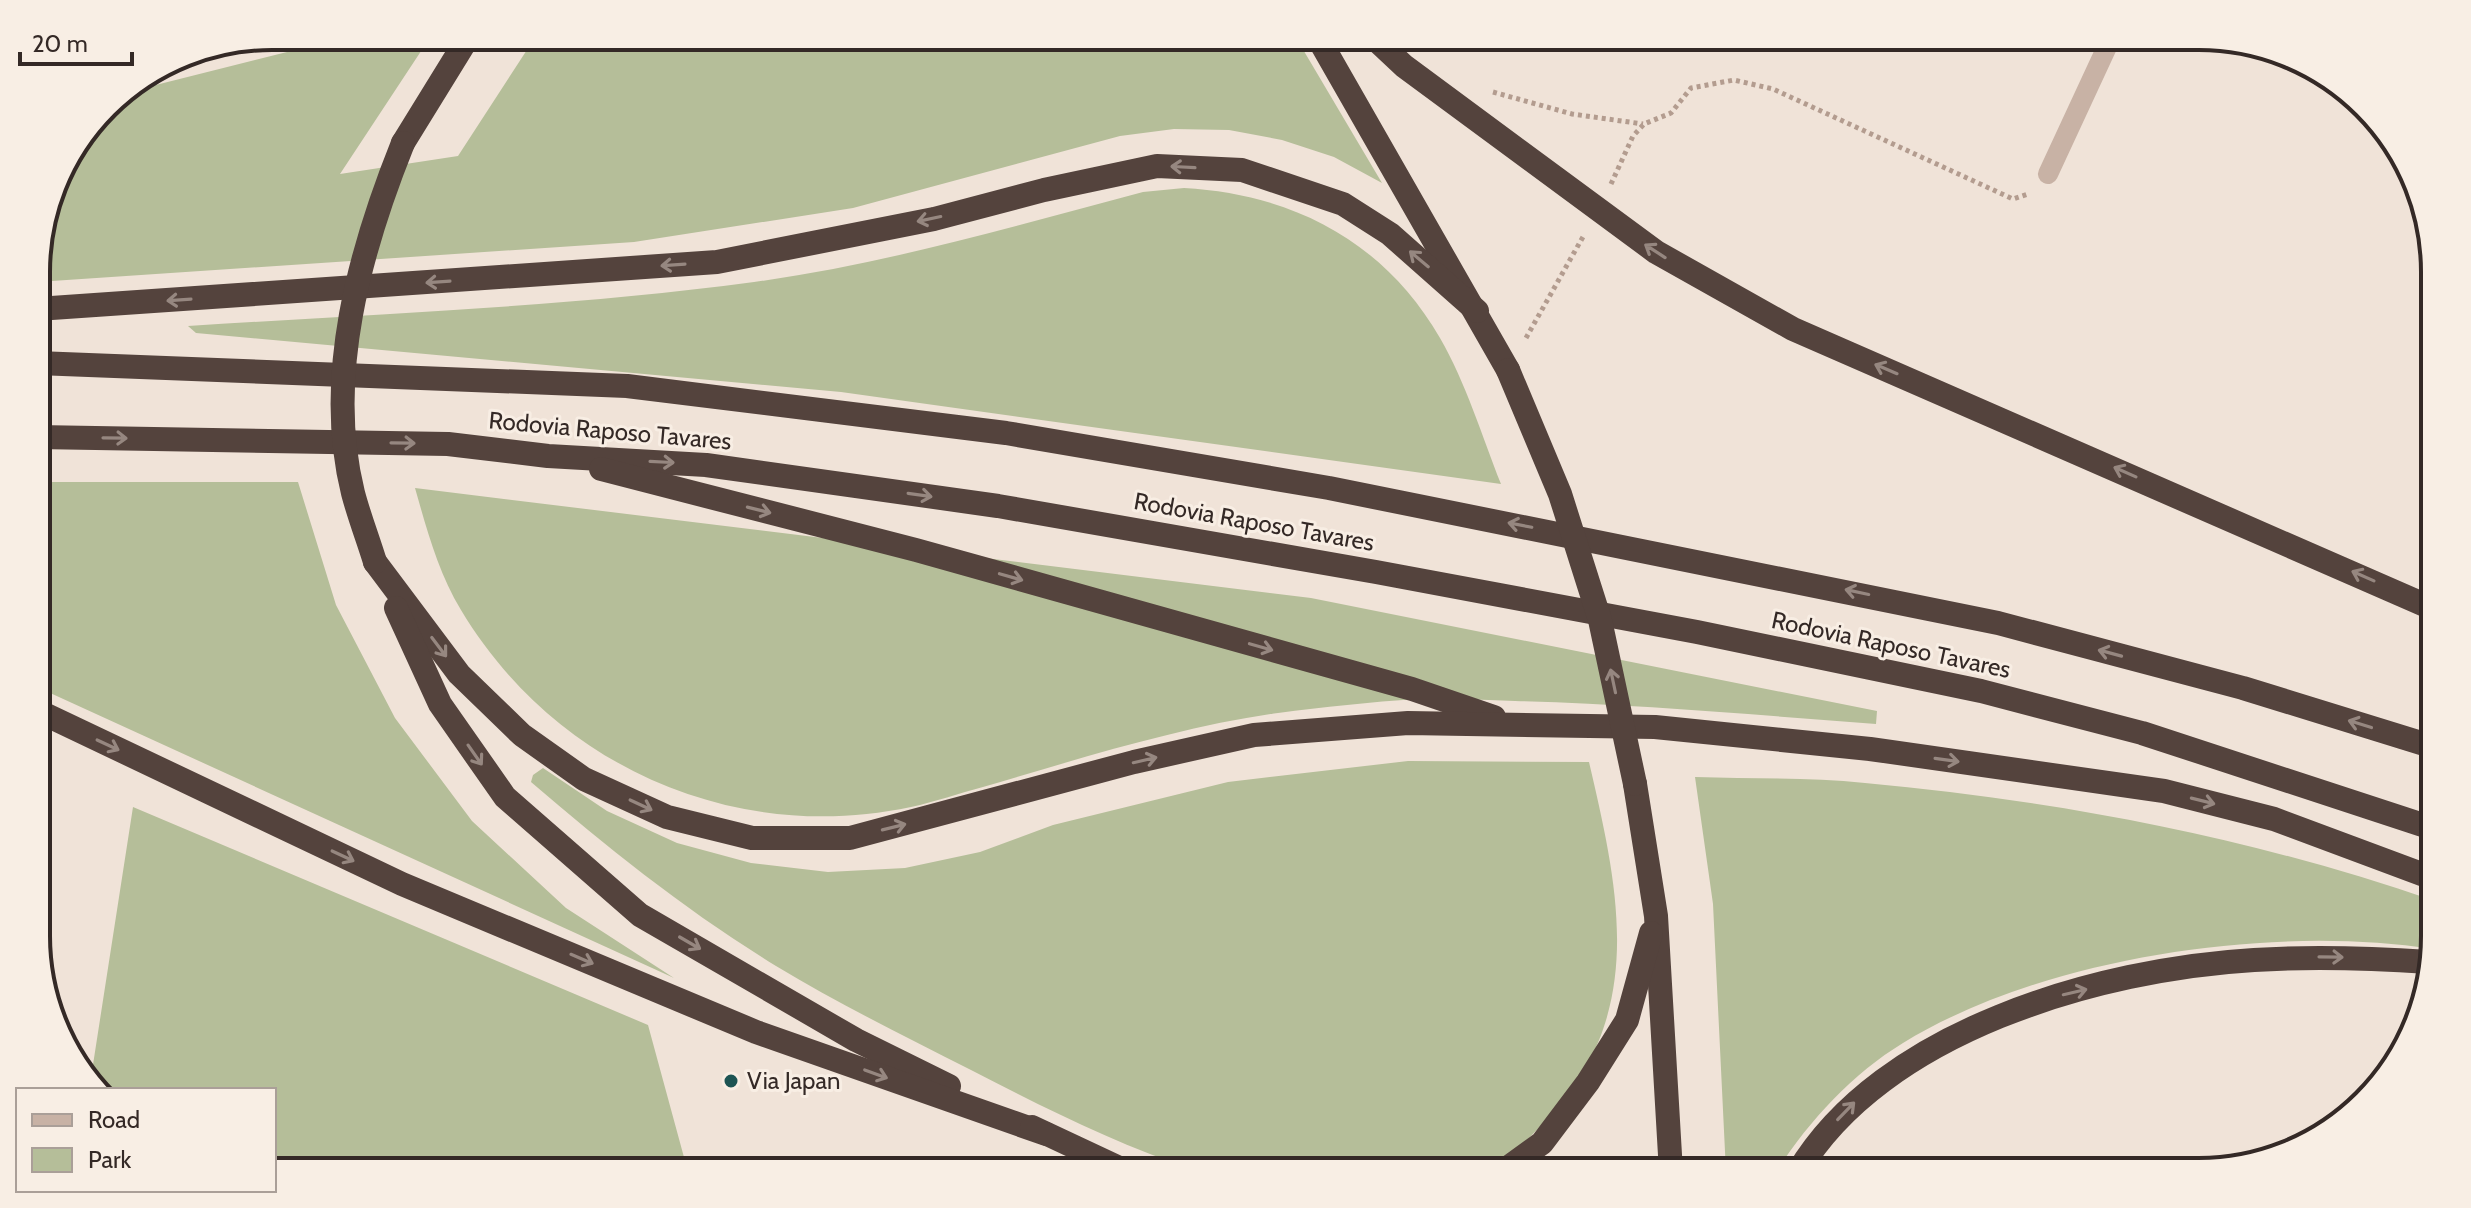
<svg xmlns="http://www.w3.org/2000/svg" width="2471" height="1208" font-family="Cabin,sans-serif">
<rect width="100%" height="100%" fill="#f0e3d8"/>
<!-- green -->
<g fill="#b5be99">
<polygon points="323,36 431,36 340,174 458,156 536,36 1295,36 1382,183 1334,157 1282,140 1229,130 1174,129 1120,136 853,208 634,242 37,282 37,256 60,168 116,95 291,51"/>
<path d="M 1184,188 C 1292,194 1384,241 1440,338 C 1466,383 1482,436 1501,484 L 841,392 L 196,333 L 188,326 C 377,314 567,307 754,282 C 886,264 1015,226 1143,192 Z"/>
<polygon points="37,482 298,482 336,605 395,718 472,821 566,908 674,978 37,687"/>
<path d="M 415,488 L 1311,598 L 1877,711 L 1876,724 C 1756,715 1636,704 1515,701 C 1483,700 1449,698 1417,699 C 1371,702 1323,707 1278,713 C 1183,726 1075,760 983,787 C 959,793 935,802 911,807 C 733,845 554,765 461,610 C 438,572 427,530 415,488 Z"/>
<path d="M 1408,761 L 1589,762 C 1618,887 1648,1012 1549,1117 C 1532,1135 1509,1161 1485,1170 C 1466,1177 1381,1172 1355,1172 C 1317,1172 1279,1172 1240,1172 C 1226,1172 1208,1174 1195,1170 C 1118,1145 1043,1107 971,1070 C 906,1037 839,1004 776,966 C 688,912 609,849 531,782 L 533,775 L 543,768 L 607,811 L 677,843 L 751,863 L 828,872 L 905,868 L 980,852 L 1053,825 L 1228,782 Z"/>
<path d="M 1695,777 C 1751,779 1809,777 1865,783 C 2060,801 2250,837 2435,901 L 2432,949 C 2271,924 2043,957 1903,1043 C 1852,1074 1808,1122 1776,1172 L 1726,1172 L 1713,904 Z"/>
<polygon points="133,807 648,1025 688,1172 322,1172 274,1157 274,1090 97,1090 90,1084"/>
</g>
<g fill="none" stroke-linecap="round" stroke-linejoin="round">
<!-- path -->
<g stroke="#b39c8f" stroke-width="5" stroke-dasharray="4 4" stroke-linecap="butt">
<polyline points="1493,92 1572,114 1643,124"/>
<polyline points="1611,184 1633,136 1644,124 1671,113 1691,88 1734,80 1773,89 2013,199 2028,194"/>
<polyline points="1526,338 1584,235"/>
</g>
<!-- minor -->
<polyline stroke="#c8b2a5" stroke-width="20" points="2048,174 2112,36"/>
<!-- highway -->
<g stroke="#54433d" stroke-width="24">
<polyline points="1317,36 1508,370"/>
<polyline points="1372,36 1404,66 1656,252 1793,329 2434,609"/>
<polyline points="403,143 469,36"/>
<polyline points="37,309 717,262 934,219 1044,190 1157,166 1242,170 1343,204 1390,234 1477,311"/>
<polyline points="37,363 627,386 1006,433 1329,488 1998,623 2243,688 2434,747"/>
<polyline points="37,437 448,444 548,456 706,465 998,506 1376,572 1697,632 1981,691 2142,733 2435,829"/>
<polyline points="601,469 916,550 1412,689 1494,717"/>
<polyline points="375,562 459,674 522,735 584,779 667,817 752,838 850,838 1134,762 1254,735 1408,723 1655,727 1870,749 2164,791 2274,819 2435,879"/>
<polyline points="396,608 440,704 505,797 640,915 856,1040 949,1086"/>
<polyline points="38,711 402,884 756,1032 1046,1134"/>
<polyline points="1635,784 1656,916 1671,1172"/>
<polyline points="1032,1127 1128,1172"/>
<polyline points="1502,1172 1542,1143 1588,1082 1627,1020 1651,933"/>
<path d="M 1798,1172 C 1882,1031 2099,969 2254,960 C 2313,956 2370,958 2429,962"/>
</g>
<!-- highway-bridge -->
<g stroke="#54433d" stroke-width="24">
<polyline points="1508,370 1560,494 1600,620 1635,784"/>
<path d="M 375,562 C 368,539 359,516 353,493 C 324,377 360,250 403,143"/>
</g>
</g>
<!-- one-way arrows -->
<defs><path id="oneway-shaft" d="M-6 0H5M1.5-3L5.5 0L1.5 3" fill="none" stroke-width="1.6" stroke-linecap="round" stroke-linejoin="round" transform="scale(2)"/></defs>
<g stroke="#968780">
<use href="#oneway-shaft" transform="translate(1183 167) rotate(-177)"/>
<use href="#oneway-shaft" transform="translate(929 219) rotate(168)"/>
<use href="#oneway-shaft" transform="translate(1655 251) rotate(-147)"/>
<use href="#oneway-shaft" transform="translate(1419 259) rotate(-140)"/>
<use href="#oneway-shaft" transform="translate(673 265) rotate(176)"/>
<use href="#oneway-shaft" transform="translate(438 282) rotate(176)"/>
<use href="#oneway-shaft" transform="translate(179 300) rotate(176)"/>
<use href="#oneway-shaft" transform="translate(1886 369) rotate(-157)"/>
<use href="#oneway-shaft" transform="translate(115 438) rotate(1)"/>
<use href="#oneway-shaft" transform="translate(403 443) rotate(1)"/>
<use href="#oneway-shaft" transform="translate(662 462) rotate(3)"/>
<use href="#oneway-shaft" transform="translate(2125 472) rotate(-156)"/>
<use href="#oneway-shaft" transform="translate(920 495) rotate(8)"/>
<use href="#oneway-shaft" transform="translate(759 510) rotate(14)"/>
<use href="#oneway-shaft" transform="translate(1520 525) rotate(-169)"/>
<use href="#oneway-shaft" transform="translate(2363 576) rotate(-156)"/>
<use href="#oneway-shaft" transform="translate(1011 577) rotate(16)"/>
<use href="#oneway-shaft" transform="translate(1857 592) rotate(-168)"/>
<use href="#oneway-shaft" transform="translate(439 647) rotate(53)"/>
<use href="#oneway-shaft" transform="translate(1261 647) rotate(16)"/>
<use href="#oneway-shaft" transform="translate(2110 653) rotate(-165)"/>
<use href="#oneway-shaft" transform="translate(1613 681) rotate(-102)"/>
<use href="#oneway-shaft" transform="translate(2360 724) rotate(-163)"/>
<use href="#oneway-shaft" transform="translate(108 745) rotate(25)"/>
<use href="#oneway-shaft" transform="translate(475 755) rotate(55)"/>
<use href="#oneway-shaft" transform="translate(1145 760) rotate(-13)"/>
<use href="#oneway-shaft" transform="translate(1947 760) rotate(8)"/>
<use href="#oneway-shaft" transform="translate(2203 801) rotate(14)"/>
<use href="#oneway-shaft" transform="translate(641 805) rotate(25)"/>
<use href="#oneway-shaft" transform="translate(894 827) rotate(-14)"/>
<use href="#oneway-shaft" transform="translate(343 856) rotate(25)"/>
<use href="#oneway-shaft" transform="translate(690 943) rotate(30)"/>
<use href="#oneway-shaft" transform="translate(2331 957) rotate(1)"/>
<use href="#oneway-shaft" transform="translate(582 959) rotate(23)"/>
<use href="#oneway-shaft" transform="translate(2075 992) rotate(-13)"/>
<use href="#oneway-shaft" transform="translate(876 1074) rotate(20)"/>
<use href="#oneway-shaft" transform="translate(1846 1111) rotate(-46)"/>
</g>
<!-- markers -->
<circle fill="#1d5453" stroke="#f8eee4" stroke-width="3" cx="731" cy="1081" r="8"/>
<g text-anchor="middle" stroke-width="6" stroke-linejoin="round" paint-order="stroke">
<!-- street labels -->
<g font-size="24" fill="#342926" stroke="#f8eee4">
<text transform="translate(610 431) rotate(5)" y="8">Rodovia Raposo Tavares</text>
<text transform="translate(1254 522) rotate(10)" y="8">Rodovia Raposo Tavares</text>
<text transform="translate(1891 645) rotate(12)" y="8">Rodovia Raposo Tavares</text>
</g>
<!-- poi labels -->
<g font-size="24" fill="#342926" stroke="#f8eee4" text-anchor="start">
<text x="747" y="1089">Via Japan</text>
</g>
</g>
<!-- crop -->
<path d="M0 0H2471V1208H0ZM272 50H2199A222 222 0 0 1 2421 272V936A222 222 0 0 1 2199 1158H272A222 222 0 0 1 50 936V272A222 222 0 0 1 272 50Z" fill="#f8eee4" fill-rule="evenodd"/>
<path fill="none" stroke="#342926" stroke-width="4" d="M272 50H2199A222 222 0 0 1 2421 272V936A222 222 0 0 1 2199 1158H272A222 222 0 0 1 50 936V272A222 222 0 0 1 272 50Z"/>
<!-- legend -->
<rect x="16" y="1088" width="260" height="104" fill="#f8eee4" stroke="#aa9f98" stroke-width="2"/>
<rect x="32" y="1114" width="40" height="12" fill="#c8b2a5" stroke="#aa9f98" stroke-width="2"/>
<text x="88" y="1128" font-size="24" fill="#342926">Road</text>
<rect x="32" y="1148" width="40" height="24" fill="#b5be99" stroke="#aa9f98" stroke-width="2"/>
<text x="88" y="1168" font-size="24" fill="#342926">Park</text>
<!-- scale -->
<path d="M20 52v12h112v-12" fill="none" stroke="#342926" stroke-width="4"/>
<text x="32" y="52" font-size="24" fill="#342926" stroke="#f8eee4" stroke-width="6" paint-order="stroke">20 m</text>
</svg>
